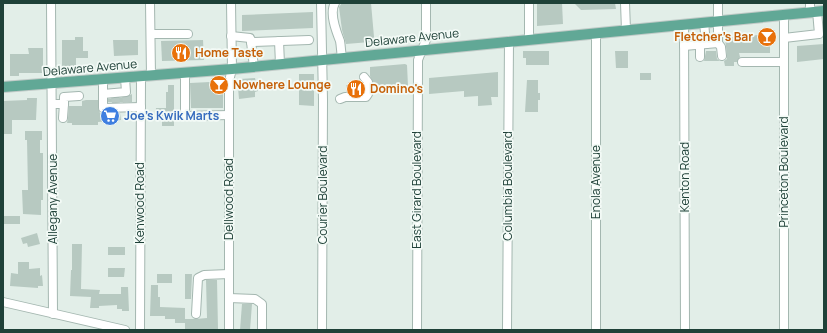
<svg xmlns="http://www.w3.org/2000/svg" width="827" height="333" font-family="Manrope,sans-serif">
<rect width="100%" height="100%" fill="#e2eee8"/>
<!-- building -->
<g fill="#b7c9c1">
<polygon points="342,3 371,3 374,37 370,42 346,44 342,30 339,7"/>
<polygon points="537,3 562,3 563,24 537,26"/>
<polygon points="574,3 615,3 616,9 581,10"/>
<polygon points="313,12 313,28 242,31 242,15"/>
<polygon points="770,34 770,53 739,53 740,57 737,62 734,62 734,66 725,66 724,61 727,59 727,55 725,38"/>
<polygon points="75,37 83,37 83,51 88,51 88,58 76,58 76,66 62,66 62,40 75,40"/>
<polygon points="113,40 138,40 138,55 114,56"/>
<polygon points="203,40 204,60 162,61 161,41"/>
<polygon points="824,44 824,59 797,62 797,46"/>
<polygon points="28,48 43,48 43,73 19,73 19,76 10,76 10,54 29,54"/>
<polygon points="523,51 549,51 549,65 526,65 526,58 523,58"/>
<polygon points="615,51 628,51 628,68 616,68"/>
<polygon points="706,51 716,51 717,59 720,61 704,61"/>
<polygon points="405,64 407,65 408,86 374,86 373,82 370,76 370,67"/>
<polygon points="498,72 498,97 491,97 492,105 478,106 478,96 464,97 464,91 429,94 429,78"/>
<rect x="640" y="73" width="11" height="7"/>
<polygon points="299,74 314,74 314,106 299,105"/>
<polygon points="255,78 258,91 255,92 255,97 239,99 238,88 240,88 240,79"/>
<polygon points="527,80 538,80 538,93 540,93 540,100 538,100 538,112 525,112"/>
<polygon points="210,81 223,81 223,108 191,108 190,83 210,82"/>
<polygon points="168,85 174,85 174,126 162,126 162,121 155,120 156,108 166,108 166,92 168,92"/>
<rect x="346" y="85" width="16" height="7"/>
<polygon points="132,94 132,102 108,102 108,99 127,97"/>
<polygon points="27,98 37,98 36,120 12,120 12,134 3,134 3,101 27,100"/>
<polygon points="86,100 98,100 98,108 100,113 120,113 121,120 98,122 98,125 72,125 72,123 67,123 68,118 69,106 82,106 82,101"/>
<polygon points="25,131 42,131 42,140 40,140 40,153 43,153 43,200 41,200 41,215 23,214 22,190 28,190 27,140 25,140"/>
<rect x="3" y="216" width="17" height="8"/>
<polygon points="37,233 40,244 28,247 27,243 23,244 21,238"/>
<polygon points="72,244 82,244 81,289 100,290 99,294 121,294 121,287 128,287 129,311 122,311 122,309 117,309 117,305 99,306 99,308 90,308 91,297 70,296 71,270 72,270"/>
<rect x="108" y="247" width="17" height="8"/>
<polygon points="18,262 29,262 29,269 40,268 40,276 42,275 43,286 38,286 38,288 10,286 11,273 18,274"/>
<polygon points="108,268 125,268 124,277 108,277"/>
<rect x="157" y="274" width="15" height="9"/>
<polygon points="185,274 192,274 191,299 185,299"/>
<polygon points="206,280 217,280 218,329 185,330 185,319 196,319 207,318"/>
<polygon points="151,285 158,285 158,297 160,297 160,307 185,308 185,323 175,323 175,319 165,319 165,316 150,316"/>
<polygon points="242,304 252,304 250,330 240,330"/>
</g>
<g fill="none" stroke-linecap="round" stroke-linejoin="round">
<!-- minor-tunnel -->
<g stroke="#bbcbc5" stroke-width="8" stroke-dasharray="8 4" stroke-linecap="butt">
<polyline points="126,94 127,102"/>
<polyline points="115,95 116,103"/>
</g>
<defs>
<g id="minor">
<polyline points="51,3 53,314"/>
<polyline points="150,3 151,76"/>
<polyline points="321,3 323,100 322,330"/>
<path d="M 335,3 C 329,13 336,31 340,41 C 341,46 341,52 342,58"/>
<polyline points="529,3 529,39"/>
<polyline points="625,3 626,30"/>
<polyline points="810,3 810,12"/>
<polyline points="784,14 784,330"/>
<polyline points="704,22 706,44"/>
<polyline points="684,24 685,330"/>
<polyline points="596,33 596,330"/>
<polyline points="151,34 188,34"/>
<polyline points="231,36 250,38 251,42 254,67"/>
<polyline points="784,38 819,34 817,11"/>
<polyline points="279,41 280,64"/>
<polyline points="251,42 309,40"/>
<polyline points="718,43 721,47 722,56"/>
<polyline points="700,44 700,57"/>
<polyline points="684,46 718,43 718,3"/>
<polyline points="742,62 784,62"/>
<polyline points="185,73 185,116 229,115"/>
<polyline points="103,80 103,108 141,107"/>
<polyline points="103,94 126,92 125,78"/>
<polyline points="340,99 345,97 366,97 368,94 368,82 364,77"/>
<polyline points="52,104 64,104 64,97 79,96"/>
<polyline points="63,118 64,104"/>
<polyline points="229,298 255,299 262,304 262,329"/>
<polyline points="3,302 125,330"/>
<polyline points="196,314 198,278 204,275 229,274"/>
<polyline points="140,330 141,77"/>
<polyline points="229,330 229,81 232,69 231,3"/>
<polyline points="417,330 418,70 418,60 426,40 426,3"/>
<polyline points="507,330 509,41"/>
</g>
<polyline id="major" points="3,87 232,69 824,11"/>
</defs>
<!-- minor casing -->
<use href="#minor" stroke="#a4b7b0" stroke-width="10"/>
<!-- major casing -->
<use href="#major" stroke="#c0cac7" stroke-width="12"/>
<!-- minor -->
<use href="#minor" stroke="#fff" stroke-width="8"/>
<!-- major -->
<use href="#major" stroke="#61a896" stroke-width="10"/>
</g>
<!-- icons -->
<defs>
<symbol id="bar-disc" viewBox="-11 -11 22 22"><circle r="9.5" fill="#e8710a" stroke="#f3faf6"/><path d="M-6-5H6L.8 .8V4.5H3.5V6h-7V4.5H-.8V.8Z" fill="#fff"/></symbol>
<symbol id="restaurant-disc" viewBox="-11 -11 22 22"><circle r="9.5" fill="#e8710a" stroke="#f3faf6"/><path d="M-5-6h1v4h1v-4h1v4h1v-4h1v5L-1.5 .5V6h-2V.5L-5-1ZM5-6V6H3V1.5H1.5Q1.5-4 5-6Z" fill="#fff"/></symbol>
<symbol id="supermarket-disc" viewBox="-11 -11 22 22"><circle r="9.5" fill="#3f7fe0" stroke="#f3faf6"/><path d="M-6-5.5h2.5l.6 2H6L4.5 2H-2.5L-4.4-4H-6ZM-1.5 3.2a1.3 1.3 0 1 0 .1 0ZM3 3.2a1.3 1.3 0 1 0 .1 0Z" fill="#fff"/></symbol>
</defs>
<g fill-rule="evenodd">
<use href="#bar-disc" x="756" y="26" width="22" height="22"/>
<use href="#restaurant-disc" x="170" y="42" width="22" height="22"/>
<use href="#bar-disc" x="208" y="74" width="22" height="22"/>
<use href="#restaurant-disc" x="345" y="78" width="22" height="22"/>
<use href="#supermarket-disc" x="99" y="105" width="22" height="22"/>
</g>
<g text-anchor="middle" stroke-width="3.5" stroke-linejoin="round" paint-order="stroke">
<!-- food labels -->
<g font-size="12" font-weight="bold" fill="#c56008" stroke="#f3faf6" text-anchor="start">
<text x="753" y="41" text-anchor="end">Fletcher's Bar</text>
<text x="195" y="57">Home Taste</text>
<text x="233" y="89">Nowhere Lounge</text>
<text x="370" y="93">Domino's</text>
</g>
<!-- street labels -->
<g font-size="12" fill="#1f4138" stroke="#f3faf6">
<text transform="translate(412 38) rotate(-6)" y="4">Delaware Avenue</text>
<text transform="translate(90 68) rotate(-5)" y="4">Delaware Avenue</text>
<text transform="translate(784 172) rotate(-90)" y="4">Princeton Boulevard</text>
<text transform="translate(685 177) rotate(-90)" y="4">Kenton Road</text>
<text transform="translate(596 182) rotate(-90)" y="4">Enola Avenue</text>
<text transform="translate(508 186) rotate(-90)" y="4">Columbia Boulevard</text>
<text transform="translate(417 190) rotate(-90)" y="4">East Girard Boulevard</text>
<text transform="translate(323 195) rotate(-90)" y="4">Courier Boulevard</text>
<text transform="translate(53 199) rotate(-90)" y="4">Allegany Avenue</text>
<text transform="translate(229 199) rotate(-90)" y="4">Dellwood Road</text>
<text transform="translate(140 203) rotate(-90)" y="4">Kenwood Road</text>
</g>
<!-- shop labels -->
<g font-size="12" font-weight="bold" fill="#366cbe" stroke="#f3faf6" text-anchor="start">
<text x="124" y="120">Joe's Kwik Marts</text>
</g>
</g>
<!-- border -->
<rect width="827" height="333" fill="none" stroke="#1f4138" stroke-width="8"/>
</svg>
